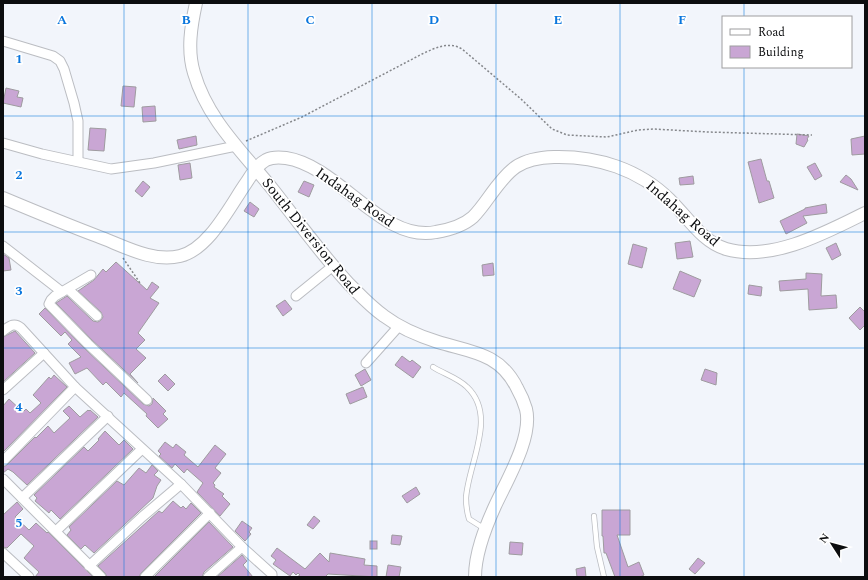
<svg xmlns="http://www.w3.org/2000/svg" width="868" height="580" font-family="Spectral,serif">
<rect width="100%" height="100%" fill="#f2f5fb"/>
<!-- building -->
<g fill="#c9a6d4" stroke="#9e9b9f">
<polygon points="123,86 136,87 134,107 121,106"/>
<polygon points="6,88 19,91 17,97 23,98 21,107 3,103"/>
<polygon points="155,106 156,121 143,122 142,107"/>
<polygon points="90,128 106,129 104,151 88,150"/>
<polygon points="797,134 809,136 807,139 808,140 804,147 796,144"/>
<polygon points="196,136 197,145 179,149 177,140"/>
<polygon points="865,136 865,154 852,155 851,139"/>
<polygon points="761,159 767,181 769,181 774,198 759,203 748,162"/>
<polygon points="190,163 192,178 180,180 178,165"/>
<polygon points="815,163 822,176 815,180 807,167"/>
<polygon points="846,175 851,179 858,190 840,182"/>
<polygon points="693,176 694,184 680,185 679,178"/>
<polygon points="143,181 150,187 142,197 135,191"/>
<polygon points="304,181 314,185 309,197 298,192"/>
<polygon points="250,202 259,209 254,217 244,211"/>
<polygon points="826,204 827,213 803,216 807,223 786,234 780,221 805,209 805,208"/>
<polygon points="690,241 693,257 677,259 675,243"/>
<polygon points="836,243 841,255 832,260 826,248"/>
<polygon points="633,244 647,248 642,268 628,264"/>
<polygon points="3,254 9,258 11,270 3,271"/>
<polygon points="116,262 147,290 152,282 159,287 150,298 159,303 138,333 145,340 136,349 146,358 130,374 138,383 92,340 56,303 67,296 93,321 98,322 101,320 103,317 101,312 78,291 94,280 103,269 106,272"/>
<polygon points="493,263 494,275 483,276 482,265"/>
<polygon points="680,271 701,280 694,297 673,289"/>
<polygon points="806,273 822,274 821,296 836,295 837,308 809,310 808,289 780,291 779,281 806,279"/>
<polygon points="749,285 762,287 761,296 748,294"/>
<polygon points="285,300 292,309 283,316 276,306"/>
<polygon points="860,307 865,312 865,325 860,330 849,318"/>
<polygon points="45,308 84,348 143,404 149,406 152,404 153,398 166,411 163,414 168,419 158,428 146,416 147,414 124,393 121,397 106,382 103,385 87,368 75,374 69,363 81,357 68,344 72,340 65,332 61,336 39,314"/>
<polygon points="15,331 35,353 3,382 3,337"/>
<polygon points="402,356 410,362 412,360 421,367 413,378 395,365"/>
<polygon points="365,369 371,380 361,386 355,375"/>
<polygon points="705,369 717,373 716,385 701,380"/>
<polygon points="165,374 175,384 168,391 158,381"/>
<polygon points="54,375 67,387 3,452 3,406 9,399 23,412 26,409 30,413 41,403 33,395 49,377 51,379"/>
<polygon points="363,387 367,397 350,404 346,394"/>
<polygon points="69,406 80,417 88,410 89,411 90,410 98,417 27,485 13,472 8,469 3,473 3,467 7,465 35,437 36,438 48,426 54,433 70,418 63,411"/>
<polygon points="105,431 119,445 124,440 133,449 60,519 51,510 49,513 35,501 37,498 34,495 84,447 88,451 99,440 98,439"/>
<polygon points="165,442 173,448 176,444 186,452 184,455 198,467 215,445 226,454 215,468 221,473 213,483 215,485 214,487 224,494 222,496 230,504 220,516 197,492 203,483 187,469 184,473 175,464 172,468 159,456 161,454 158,451"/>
<polygon points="152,465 158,471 154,475 161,480 157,486 153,498 94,553 85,545 81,549 67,535 71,530 69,527 117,481 124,485 139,468 146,473"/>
<polygon points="416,487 420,494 407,503 402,496"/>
<polygon points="173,501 181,508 183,506 186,509 191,503 201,513 141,573 139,577 107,577 105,573 98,566 159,511 162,513"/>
<polygon points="17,502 23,509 15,517 29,530 36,523 47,533 48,532 93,577 35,577 39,572 24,558 34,546 21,534 7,548 3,547 3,515"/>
<polygon points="602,510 630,510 630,535 617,535 628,567 639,562 644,575 640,577 615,577 606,553 604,553 603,536 602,536"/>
<polygon points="314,516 320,521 313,529 307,525"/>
<polygon points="242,521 252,528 249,532 251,534 245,541 235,531"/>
<polygon points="209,522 233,547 204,572 202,577 154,577"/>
<polygon points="392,535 402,536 400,545 391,544"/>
<rect x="370" y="541" width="7" height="8"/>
<polygon points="510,542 523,543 522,555 509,554"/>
<polygon points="277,548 305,569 320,553 329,562 330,553 365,559 364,565 377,566 377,577 328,574 325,577 297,577 300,575 298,573 296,575 293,572 290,576 273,564 276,560 271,556"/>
<polygon points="242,555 247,561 243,565 253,577 217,577"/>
<polygon points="698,558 705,563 695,574 689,569"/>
<polygon points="388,565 401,567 399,577 386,577"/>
<polygon points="585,567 586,577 577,577 576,569"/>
</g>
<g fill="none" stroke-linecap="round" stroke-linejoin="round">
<defs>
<g id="service">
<path d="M 433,367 C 444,374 458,378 467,387 C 498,416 468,464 466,498 C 466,506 467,512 469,519 L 485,529"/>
<polyline points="594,516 597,547 604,577"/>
</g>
<g id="minor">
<polyline points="3,41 53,56 60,61 64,69 74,103 78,121 78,161"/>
<polyline points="3,143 42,154 111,169 154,163 236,146"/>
<polyline points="3,246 62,292"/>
<polyline points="91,275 55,296 51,300 49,304 88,344 147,400"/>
<polyline points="68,289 97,316"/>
<polyline points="296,296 333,266"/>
<path d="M 3,331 C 10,326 14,322 21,328 L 75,387 L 181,484 L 242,547 L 208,577"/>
<polyline points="366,363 399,326"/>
<polyline points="3,390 44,353"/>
<polyline points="3,461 75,387"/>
<polyline points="3,479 101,577"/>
<polyline points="22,498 108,416"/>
<polyline points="56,531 142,449"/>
<polyline points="242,547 272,574 272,577"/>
<polyline points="3,553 29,577"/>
<polyline points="89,566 142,517 181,484"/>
<polyline points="145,577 210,513"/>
</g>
<g id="secondary">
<path d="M 196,3 C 191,26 187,50 194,73 C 208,121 244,153 274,191 C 299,223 322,255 349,284 C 360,295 371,307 384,316 C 400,328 419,336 438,342 C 471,352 500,353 517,388 C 521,395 524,402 526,409 C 533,437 507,480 495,506 C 485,528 475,553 475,577"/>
<path d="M 3,198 C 34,211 65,224 97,236 C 122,245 152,263 180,256 C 209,249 230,206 246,183 C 252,174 257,165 266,160 C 272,157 279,157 286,158 C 339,166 382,243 436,232 C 448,230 464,225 473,217 C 479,211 484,204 489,197 C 509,169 519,158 554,157 C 597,156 639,169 670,200 C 687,216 702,242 726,249 C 771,262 825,233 865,213"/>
</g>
</defs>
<!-- service casing -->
<use href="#service" stroke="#bbbdc2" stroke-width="6"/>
<!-- minor casing -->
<use href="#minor" stroke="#bbbdc2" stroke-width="11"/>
<!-- secondary casing -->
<use href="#secondary" stroke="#bbbdc2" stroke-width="14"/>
<!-- path -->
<g stroke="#85878b" stroke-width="1.5" stroke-dasharray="2 2" stroke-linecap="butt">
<path d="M 246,141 L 302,117 L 422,54 C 435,48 449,41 462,49 L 521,99 L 552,129 L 567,135 L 607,137 L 638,130 L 653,129 L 708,132 L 812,135"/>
<polyline points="123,258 140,283"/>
</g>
<!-- service -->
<use href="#service" stroke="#fff" stroke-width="4.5"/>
<!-- minor -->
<use href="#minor" stroke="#fff" stroke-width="9"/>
<!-- secondary -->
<use href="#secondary" stroke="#fff" stroke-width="12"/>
</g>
<!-- grid -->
<path fill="none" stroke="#0a76dd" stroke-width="1" stroke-opacity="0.55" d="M 124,3 L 124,577M 248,3 L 248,577M 372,3 L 372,577M 496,3 L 496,577M 620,3 L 620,577M 744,3 L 744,17M 744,67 L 744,577M 3,116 L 865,116M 3,232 L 865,232M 3,348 L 865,348M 3,464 L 865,464"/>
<g text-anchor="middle" stroke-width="3.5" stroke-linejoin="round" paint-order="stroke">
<!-- street labels -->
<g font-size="15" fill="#0c0d0f" stroke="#fff">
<text transform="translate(355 197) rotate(35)" y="5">Indahag Road</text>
<text transform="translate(683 213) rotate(41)" y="5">Indahag Road</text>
<text transform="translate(311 236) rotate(51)" y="5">South Diversion Road</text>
</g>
</g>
<g font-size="13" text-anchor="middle" font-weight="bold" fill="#0a76dd" stroke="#fff" stroke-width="3.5" stroke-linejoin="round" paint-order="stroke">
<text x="62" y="24">A</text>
<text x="186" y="24">B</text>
<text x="310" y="24">C</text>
<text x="434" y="24">D</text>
<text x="558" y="24">E</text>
<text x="682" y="24">F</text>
<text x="19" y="63">1</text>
<text x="19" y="179">2</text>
<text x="19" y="295">3</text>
<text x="19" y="411">4</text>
<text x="19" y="527">5</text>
</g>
<!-- border -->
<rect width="868" height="580" fill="none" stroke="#0c0d0f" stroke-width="8"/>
<!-- legend -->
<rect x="722" y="16" width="130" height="52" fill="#ffffff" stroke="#9e9e9f"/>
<rect x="730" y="29" width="20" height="6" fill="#ffffff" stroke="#9e9e9f"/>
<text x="758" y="36" font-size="12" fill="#0c0d0f">Road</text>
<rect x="730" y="46" width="20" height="12" fill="#c9a6d4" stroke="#9e9e9f"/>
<text x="758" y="56" font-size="12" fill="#0c0d0f">Building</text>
<!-- north arrow -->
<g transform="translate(832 544) rotate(306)" stroke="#ffffff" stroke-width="3" paint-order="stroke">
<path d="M0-3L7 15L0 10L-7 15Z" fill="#0c0d0f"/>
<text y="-6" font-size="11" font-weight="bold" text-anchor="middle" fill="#0c0d0f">N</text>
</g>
</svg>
